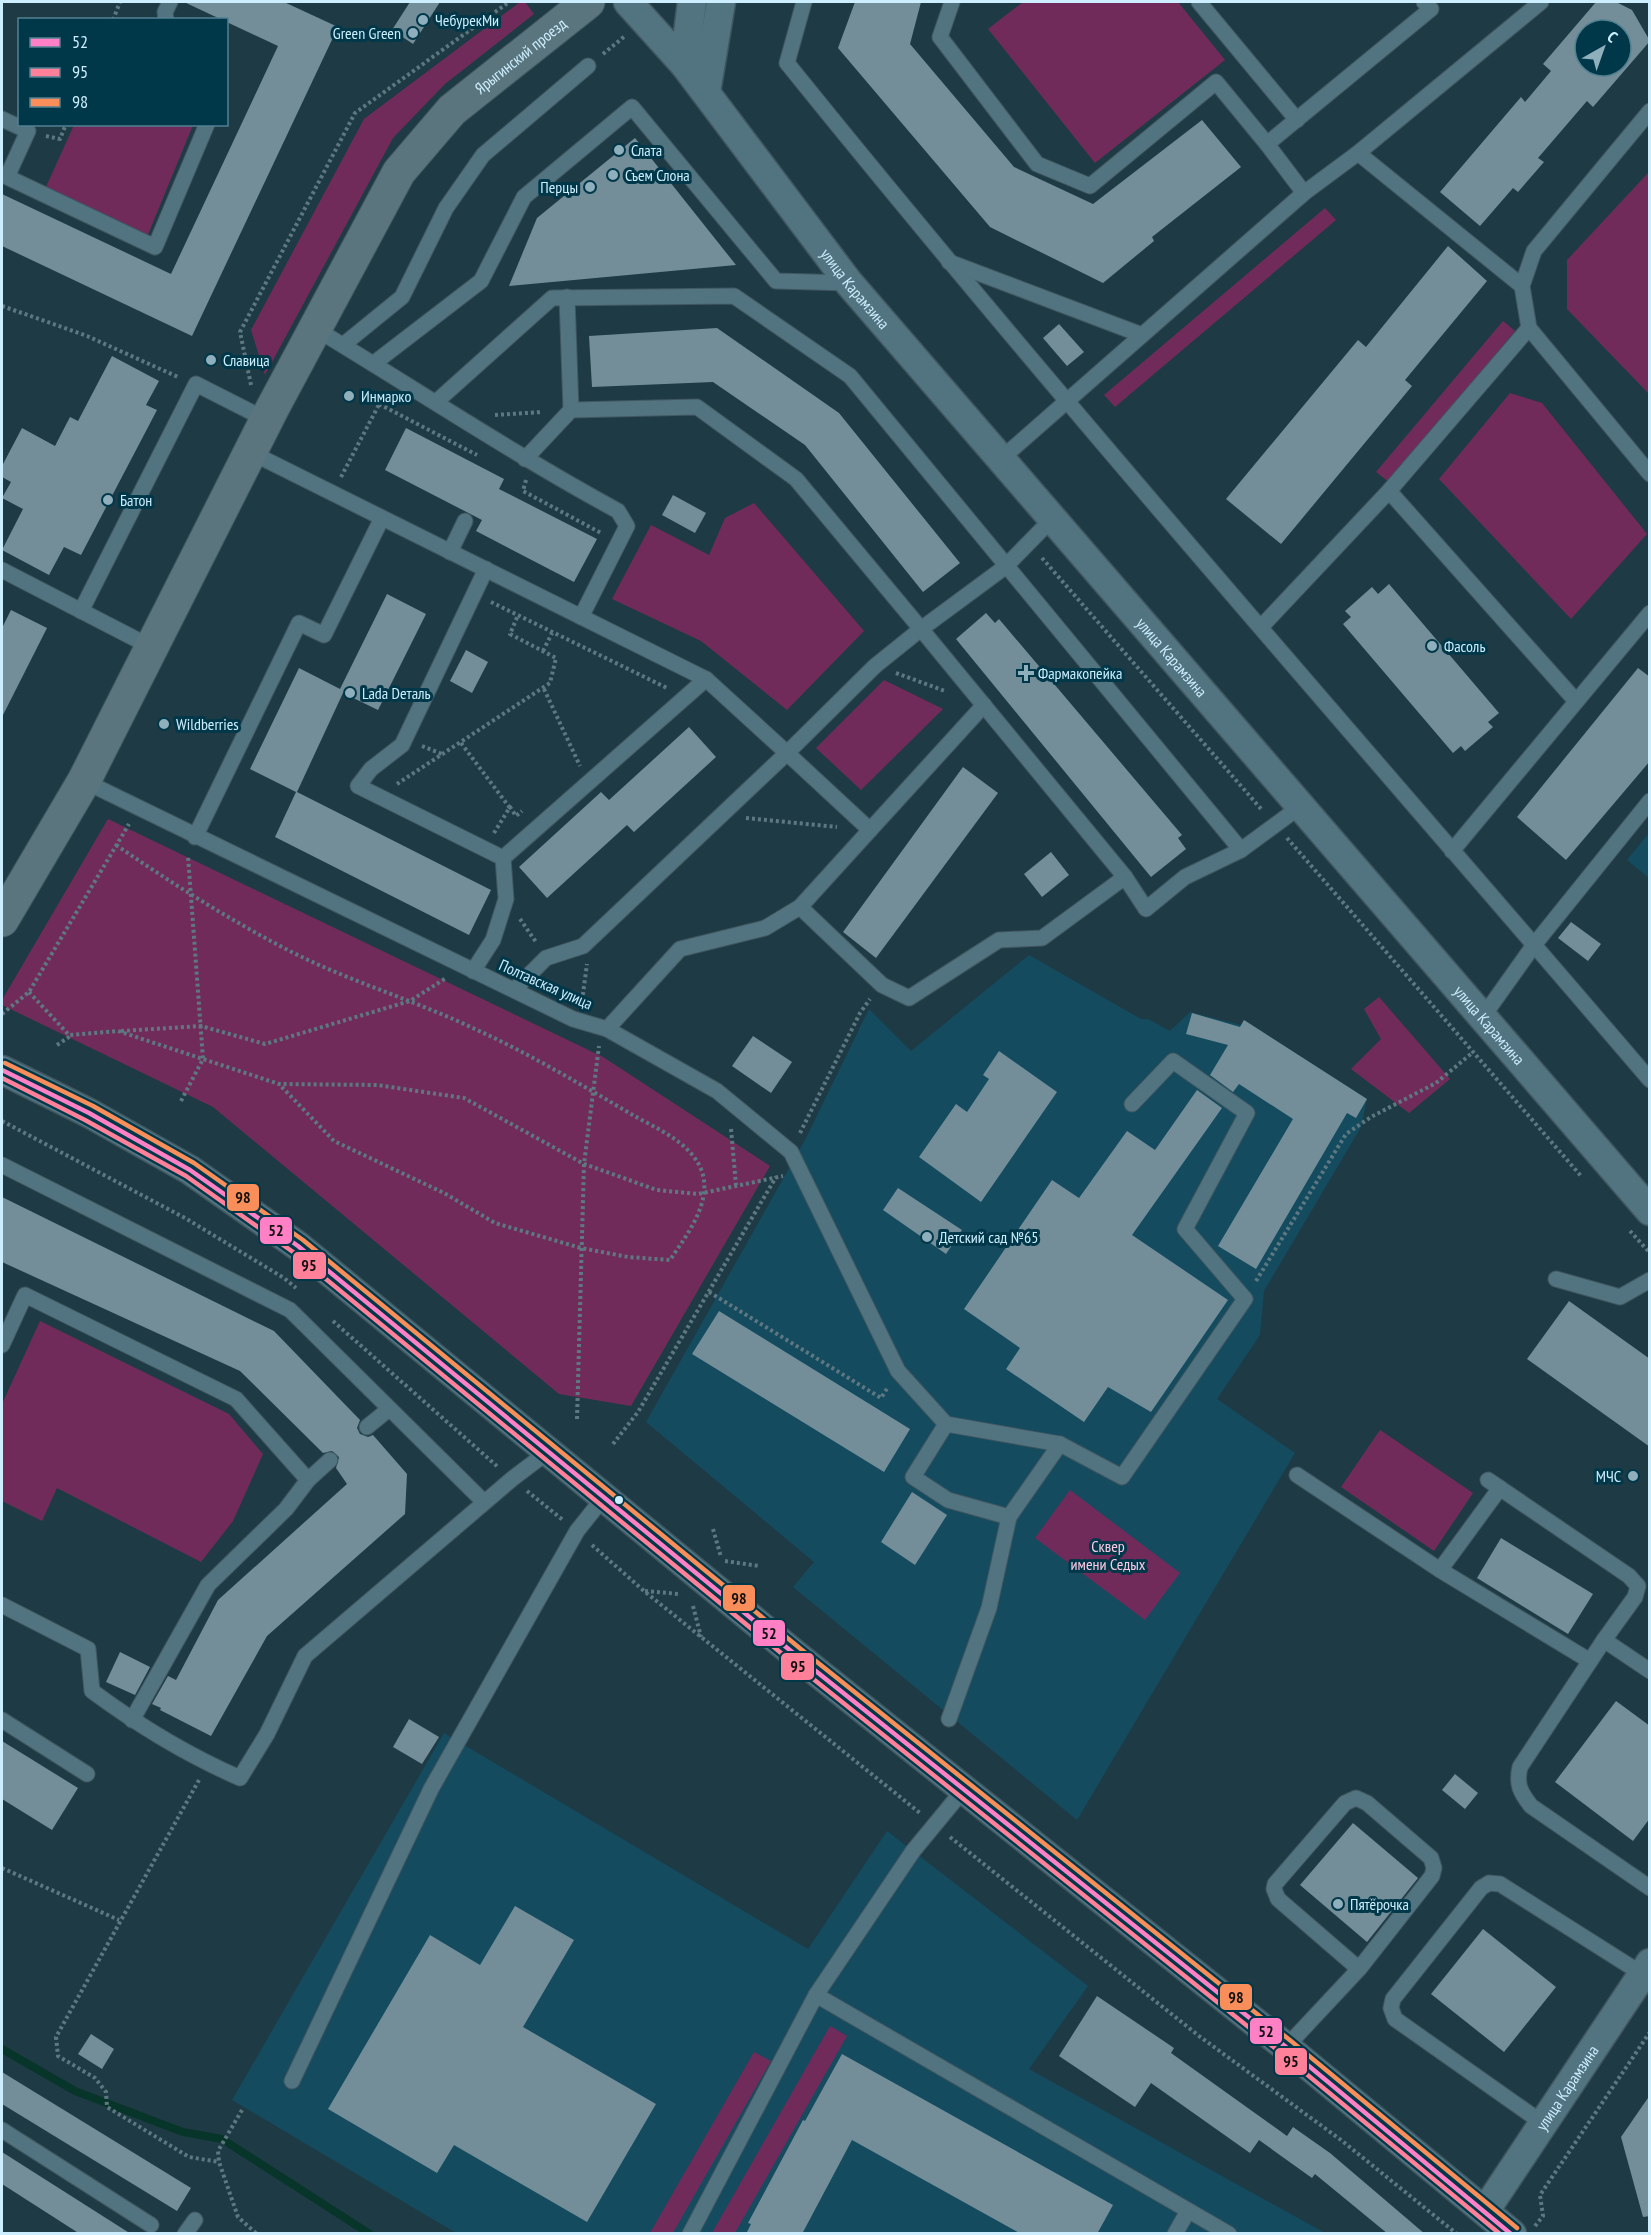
<svg xmlns="http://www.w3.org/2000/svg" width="1651" height="2235" font-family="'PT Sans Narrow',sans-serif">
<rect width="100%" height="100%" fill="#1e3b45"/>
<!-- built -->
<g fill="#144b5e">
<polygon points="1649,833 1649,878 1627,860"/>
<polygon points="1029,955 1141,1019 1148,1019 1170,1031 1190,1012 1241,1025 1244,1020 1367,1099 1361,1127 1264,1291 1260,1335 1217,1399 1295,1453 1077,1820 793,1587 814,1562 646,1422 805,1140 869,1009 911,1051"/>
<polygon points="444,1733 808,1949 887,1831 1088,1986 1029,2069 1325,2233 456,2233 232,2100"/>
</g>
<!-- green -->
<g fill="#712b5a">
<polygon points="520,2 525,2 534,14 445,84 393,138 265,375 251,330 364,119"/>
<polygon points="1023,2 1178,2 1225,60 1095,163 988,29"/>
<polygon points="74,125 193,125 147,237 46,187"/>
<polygon points="1649,172 1649,394 1567,309 1567,260"/>
<polygon points="1325,208 1336,220 1115,407 1104,395"/>
<polygon points="1503,321 1515,331 1389,482 1376,472"/>
<polygon points="1510,393 1542,403 1647,534 1571,619 1439,479"/>
<polygon points="754,503 864,631 787,710 701,641 612,599 651,525 709,555 725,518"/>
<polygon points="884,680 943,709 861,790 816,748"/>
<polygon points="108,819 603,1057 770,1166 631,1406 559,1394 213,1107 2,1005 2,1000"/>
<polygon points="1379,997 1450,1079 1409,1113 1351,1069 1381,1039 1364,1009"/>
<polygon points="40,1321 229,1414 263,1454 233,1521 201,1562 57,1488 42,1521 2,1501 2,1404"/>
<polygon points="1380,1430 1473,1493 1434,1551 1341,1487"/>
<polygon points="1070,1490 1180,1573 1145,1620 1035,1538"/>
<polygon points="830,2026 847,2036 735,2233 712,2233"/>
<polygon points="754,2052 771,2061 673,2233 650,2233"/>
</g>
<g fill="none" stroke-linecap="round" stroke-linejoin="round">
<!-- stream -->
<polyline stroke="#083529" stroke-width="8" points="2,2049 75,2091 183,2132 222,2139 370,2234"/>
</g>
<!-- building -->
<g fill="#738e99" fill-rule="evenodd">
<polygon points="184,2 284,2 338,27 192,336 2,246 2,194 171,274 278,46"/>
<polygon points="410,2 440,2 413,44 392,30"/>
<polygon points="855,2 921,2 910,44 1014,167 1093,204 1202,120 1241,167 1152,237 1154,241 1103,283 990,227 838,48"/>
<path d="M 1596,2 L 1616,2 L 1632,10 L 1650,41 L 1593,107 L 1587,101 L 1538,158 L 1544,162 L 1518,192 L 1513,188 L 1480,226 L 1440,192 L 1521,97 L 1525,102 L 1551,71 L 1543,64 ZM 1585,30 L 1621,30 L 1621,66 L 1585,66 Z"/>
<polygon points="635,138 736,265 509,286 537,218"/>
<polygon points="1448,246 1487,281 1405,380 1412,386 1281,544 1226,499 1358,340 1366,347"/>
<polygon points="1059,324 1084,352 1067,366 1043,338"/>
<polygon points="717,328 839,413 960,563 923,592 805,445 713,382 592,387 589,336"/>
<polygon points="112,356 159,381 146,405 157,410 81,555 64,547 49,575 2,550 23,509 2,498 11,482 2,477 2,466 22,428 55,446 70,417 78,421"/>
<polygon points="406,428 504,479 499,489 597,539 574,582 476,531 482,520 385,470"/>
<polygon points="673,495 706,513 695,533 662,515"/>
<polygon points="1389,584 1499,713 1488,722 1493,727 1465,751 1461,746 1453,753 1343,624 1351,617 1345,611 1372,587 1378,594"/>
<polygon points="387,594 426,614 378,710 343,693 297,792 491,890 469,935 275,837 296,792 250,769 299,668 340,689"/>
<polygon points="11,610 47,628 2,717 2,628"/>
<polygon points="986,613 995,623 999,619 1182,835 1178,838 1186,849 1151,877 956,639"/>
<polygon points="466,650 488,662 472,693 450,681"/>
<polygon points="1638,668 1650,677 1650,761 1566,860 1517,817"/>
<polygon points="689,727 716,757 634,832 627,825 547,898 519,867 601,792 609,800"/>
<polygon points="963,767 998,793 876,958 843,932"/>
<polygon points="1051,852 1069,875 1042,897 1024,874"/>
<polygon points="1571,922 1601,944 1588,961 1558,938"/>
<polygon points="1192,1013 1240,1027 1244,1020 1367,1099 1356,1118 1347,1113 1256,1269 1218,1246 1293,1119 1239,1084 1233,1092 1210,1075 1228,1045 1186,1034"/>
<polygon points="753,1036 792,1062 771,1093 732,1066"/>
<polygon points="999,1051 1057,1092 981,1202 919,1157 956,1104 967,1112 989,1079 983,1075"/>
<polygon points="1197,1090 1222,1108 1132,1235 1228,1300 1151,1412 1108,1387 1084,1422 1006,1369 1020,1348 964,1309 1052,1180 1079,1198 1127,1131 1155,1150"/>
<polygon points="898,1188 962,1230 946,1254 883,1210"/>
<polygon points="2,1197 274,1331 360,1420 357,1428 360,1434 368,1437 373,1435 407,1474 405,1514 267,1636 211,1736 160,1710 161,1708 152,1704 168,1676 176,1680 218,1600 347,1484 336,1468 339,1457 332,1451 323,1453 240,1371 2,1262"/>
<polygon points="1569,1301 1650,1359 1650,1447 1527,1359"/>
<polygon points="719,1311 910,1429 884,1472 692,1354"/>
<polygon points="912,1492 947,1515 915,1565 881,1542"/>
<polygon points="1501,1538 1593,1594 1568,1634 1477,1578"/>
<polygon points="120,1652 150,1667 135,1695 106,1682"/>
<polygon points="1616,1701 1650,1726 1650,1818 1633,1841 1555,1782"/>
<polygon points="409,1719 439,1737 422,1764 393,1747"/>
<polygon points="2,1741 78,1788 52,1830 2,1799"/>
<polygon points="1455,1774 1478,1793 1465,1809 1442,1790"/>
<polygon points="1353,1823 1418,1878 1367,1942 1300,1885"/>
<polygon points="515,1906 574,1940 523,2027 656,2104 587,2222 454,2145 437,2173 328,2109 430,1935 480,1965"/>
<polygon points="1483,1929 1556,1987 1504,2052 1431,1994"/>
<polygon points="1097,1996 1174,2048 1171,2053 1287,2136 1293,2127 1330,2153 1425,2234 1388,2234 1315,2174 1312,2178 1259,2140 1250,2153 1151,2083 1135,2107 1059,2056"/>
<polygon points="91,2034 114,2049 102,2069 78,2054"/>
<polygon points="842,2054 1113,2205 1097,2234 1021,2234 852,2140 802,2234 746,2234 751,2224 748,2223 803,2120 805,2121"/>
<polygon points="2,2072 191,2188 177,2211 2,2104"/>
<polygon points="1650,2095 1650,2216 1643,2217 1621,2137"/>
<polygon points="2,2152 131,2234 80,2234 2,2184"/>
</g>
<g fill="none" stroke-linecap="round" stroke-linejoin="round">
<defs>
<g id="service">
<path d="M 804,2 L 787,63 C 1066,409 1361,742 1650,1080"/>
<polyline points="952,2 940,37 1037,164 1090,186 1216,82 1267,144 1431,9 1424,2"/>
<polyline points="1199,2 1297,120"/>
<polyline points="166,20 165,12 170,2"/>
<polyline points="1650,111 1534,251 1522,286 1529,328 1650,474"/>
<polyline points="2,119 28,131 7,177 155,247 207,124"/>
<polyline points="1267,144 1304,193"/>
<polyline points="1358,153 1522,286"/>
<polyline points="949,262 1142,335"/>
<polyline points="567,297 571,410"/>
<path d="M 316,329 C 417,390 515,455 618,511 L 627,526 L 581,617"/>
<polyline points="343,345 402,297 446,208 483,155 588,66"/>
<polyline points="373,364 481,281 524,197 632,107 776,281 849,283"/>
<polyline points="436,402 552,298 734,296 850,376 1241,850"/>
<polyline points="250,452 706,679 787,753 583,946 546,958 514,990"/>
<polyline points="525,459 571,410 697,407 796,479 921,629 875,666 787,753 870,830 800,907 882,985 909,998 999,940 1042,938 1125,877"/>
<polyline points="1001,459 1304,193 1358,153 1541,2"/>
<polyline points="1389,491 1575,700"/>
<polyline points="1052,519 1005,567 921,629 1125,877 1146,909 1185,877 1241,850 1301,806"/>
<polyline points="450,552 465,521"/>
<polyline points="486,569 402,745 371,769 358,786 503,858"/>
<polyline points="2,570 153,648"/>
<polyline points="81,611 196,384 267,420"/>
<polyline points="1261,627 1389,491 1529,328"/>
<polyline points="84,781 573,1019 607,1029 717,1091 791,1152 898,1371 946,1424 1060,1444 1122,1477 1245,1299 1185,1229 1247,1113 1173,1061 1132,1104"/>
<polyline points="870,830 984,705"/>
<polyline points="195,837 299,623 324,635 382,518"/>
<polyline points="1452,851 1650,613"/>
<polyline points="503,858 706,679"/>
<polyline points="473,971 493,940 506,899 503,858"/>
<polyline points="1482,1018 1534,945 1650,801"/>
<polyline points="607,1029 680,949 765,928 800,907"/>
<polyline points="2,1165 290,1310 484,1502"/>
<polyline points="1556,1279 1620,1297 1650,1280"/>
<polyline points="2,1345 25,1295 236,1399 308,1480 286,1509 208,1585 132,1720"/>
<polyline points="946,1424 913,1477 948,1500 1009,1517"/>
<polyline points="367,1427 389,1409"/>
<polyline points="1297,1475 1440,1570 1590,1661"/>
<polyline points="308,1480 330,1460"/>
<polyline points="1488,1480 1629,1576 1638,1586 1635,1597 1604,1640"/>
<polyline points="1440,1570 1500,1488"/>
<path d="M 2,1605 L 88,1649 L 92,1691 C 138,1725 187,1755 240,1778 L 267,1734 L 305,1656 L 512,1479 L 549,1451"/>
<path d="M 1650,1671 L 1604,1640 L 1520,1767 C 1516,1784 1520,1792 1531,1806 L 1650,1888"/>
<polyline points="949,1719 989,1608 1009,1517 1060,1444"/>
<polyline points="2,1720 87,1774"/>
<polyline points="816,1995 1229,2234"/>
<polyline points="1286,2047 1359,1969 1432,1876 1434,1868 1431,1858 1367,1803 1356,1798 1345,1803 1275,1884 1274,1889 1278,1899 1359,1969"/>
<polyline points="292,2081 431,1789 577,1531 604,1497"/>
<polyline points="1544,2124 1395,2019 1391,2008 1393,1999 1481,1888 1489,1883 1500,1884 1647,1977"/>
<polyline points="2,2130 151,2225"/>
<polyline points="185,2234 195,2220"/>
<polyline points="690,2234 816,1995 913,1851 965,1788"/>
<polyline points="1175,2234 1188,2211"/>
</g>
<g id="minor">
<path id="s1" d="M 628,2 L 684,64 L 849,283 L 1650,1211"/>
<polyline points="684,64 692,2"/>
<polyline points="706,92 721,2"/>
<polyline points="2,1070 89,1113 190,1170 298,1246 797,1656 1286,2047 1512,2234"/>
<path id="s2" d="M 1485,2211 L 1650,1963"/>
</g>
<g id="secondary">
<path id="s3" d="M 2,920 L 84,781 L 272,409 L 399,172 L 452,110 L 588,2"/>
</g>
</defs>
<!-- service casing -->
<use href="#service" stroke="#415760" stroke-width="17"/>
<!-- minor casing -->
<use href="#minor" stroke="#415760" stroke-width="31"/>
<!-- secondary casing -->
<use href="#secondary" stroke="#415760" stroke-width="35"/>
<!-- path -->
<g stroke="#5e7882" stroke-width="4" stroke-dasharray="3 3" stroke-linecap="butt">
<polyline points="113,20 120,2"/>
<polyline points="603,54 625,36"/>
<polyline points="46,136 60,139 66,124"/>
<polyline points="2,306 87,336 178,377"/>
<polyline points="251,385 240,332 355,113 509,2"/>
<polyline points="379,404 477,455"/>
<polyline points="495,415 542,412"/>
<polyline points="341,477 385,393"/>
<polyline points="526,480 523,491 601,533"/>
<polyline points="1042,558 1262,810"/>
<polyline points="491,602 667,688"/>
<polyline points="543,651 552,633"/>
<polyline points="896,673 945,691"/>
<polyline points="544,689 580,766"/>
<polyline points="461,743 510,808"/>
<polyline points="422,746 442,754"/>
<polyline points="397,784 550,683 556,658 510,634 518,615"/>
<polyline points="746,818 837,827"/>
<polyline points="494,833 510,807 516,816 522,811"/>
<polyline points="1287,838 1581,1176"/>
<path d="M 116,845 C 170,882 225,917 282,947 C 344,980 412,999 475,1029 C 528,1053 580,1084 631,1114 C 655,1128 689,1141 701,1169 C 714,1201 686,1236 670,1260 L 628,1257 L 581,1248 L 495,1223 L 444,1193 L 334,1141 L 279,1084"/>
<polyline points="520,919 536,942"/>
<polyline points="29,992 69,1035 118,1031 279,1084 377,1085 464,1098 584,1164 657,1190 698,1194 783,1176"/>
<polyline points="582,1001 587,964"/>
<polyline points="2,1014 29,992 129,824"/>
<polyline points="121,1031 201,1026 265,1044 410,1001 446,978"/>
<polyline points="57,1045 72,1035"/>
<polyline points="181,1101 203,1059 188,856"/>
<polyline points="2,1121 185,1218 284,1278 296,1288"/>
<polyline points="731,1129 736,1185"/>
<polyline points="800,1133 860,1013 870,999"/>
<polyline points="1630,1231 1650,1253"/>
<polyline points="1256,1281 1346,1134 1371,1117 1436,1083 1472,1053"/>
<polyline points="709,1292 881,1398 888,1387"/>
<polyline points="333,1321 498,1467"/>
<polyline points="577,1419 584,1164 599,1046"/>
<polyline points="613,1444 638,1412 776,1177"/>
<polyline points="527,1491 563,1520"/>
<polyline points="713,1529 721,1557"/>
<polyline points="592,1545 644,1591 920,1813"/>
<polyline points="725,1561 759,1566"/>
<polyline points="645,1591 679,1594"/>
<polyline points="693,1606 701,1637"/>
<polyline points="199,1780 56,2037 58,2056 95,2078 106,2092 107,2107 189,2157 219,2162"/>
<polyline points="950,1837 1199,2036 1341,2140 1457,2234"/>
<polyline points="2,1868 119,1920"/>
<polyline points="242,2110 218,2151 219,2162 238,2217 257,2234"/>
<polyline points="1535,2226 1543,2216 1540,2195 1650,2032"/>
</g>
<!-- service -->
<use href="#service" stroke="#527380" stroke-width="15"/>
<!-- minor -->
<use href="#minor" stroke="#527380" stroke-width="28"/>
<!-- secondary -->
<use href="#secondary" stroke="#5a757e" stroke-width="33"/>
<defs>
<polyline id="bus-1" points="2,1070 89,1113 190,1170 298,1246 797,1656 1286,2047 1511,2234"/>
<polyline id="bus-2" points="2,1078 85,1120 186,1176 293,1252 792,1662 1281,2053 1500,2234"/>
<polyline id="bus-3" points="5,1063 93,1106 194,1163 303,1240 802,1650 1291,2041 1517,2228"/>
</defs>
<!-- bus-1 casing -->
<use href="#bus-1" stroke="#00384a" stroke-width="9"/>
<!-- bus-2 casing -->
<use href="#bus-2" stroke="#00384a" stroke-width="9"/>
<!-- bus-3 casing -->
<use href="#bus-3" stroke="#00384a" stroke-width="9"/>
<!-- bus-1 -->
<use href="#bus-1" stroke="#ff80c5" stroke-width="4.5"/>
<!-- bus-2 -->
<use href="#bus-2" stroke="#ff8098" stroke-width="4.5"/>
<!-- bus-3 -->
<use href="#bus-3" stroke="#fa8e5a" stroke-width="4.5"/>
</g>
<!-- markers -->
<g fill="#8fafbd" stroke="#00384a" stroke-width="2">
<circle cx="423" cy="20" r="6"/>
<circle cx="413" cy="33" r="6"/>
<circle cx="619" cy="150" r="6"/>
<circle cx="613" cy="175" r="6"/>
<circle cx="590" cy="187" r="6"/>
<circle cx="211" cy="360" r="6"/>
<circle cx="349" cy="396" r="6"/>
<circle cx="108" cy="500" r="6"/>
<circle cx="1432" cy="646" r="6"/>
<path d="M1023 664h6v6h6v6h-6v6h-6v-6h-6v-6h6z"/>
<circle cx="350" cy="693" r="6"/>
<circle cx="164" cy="724" r="6"/>
<circle cx="927" cy="1237" r="6"/>
<circle cx="1633" cy="1476" r="6"/>
<circle cx="1338" cy="1904" r="6"/>
</g>
<circle fill="#cceefe" stroke="#00384a" stroke-width="2" cx="619" cy="1500" r="5"/>
<g text-anchor="middle" stroke-width="6" stroke-linejoin="round" paint-order="stroke">
<!-- poi labels -->
<g font-size="16" fill="#cceefe" stroke="#00384a" text-anchor="start">
<text x="435" y="26">ЧебурекМи</text>
<text x="401" y="39" text-anchor="end">Green Green</text>
<text x="631" y="156">Слата</text>
<text x="625" y="181">Съем Слона</text>
<text x="578" y="193" text-anchor="end">Перцы</text>
<text x="223" y="366">Славица</text>
<text x="361" y="402">Инмарко</text>
<text x="120" y="506">Батон</text>
<text x="1444" y="652">Фасоль</text>
<text x="1038" y="679">Фармакопейка</text>
<text x="362" y="699">Lada Dеталь</text>
<text x="176" y="730">Wildberries</text>
<text x="939" y="1243">Детский сад №65</text>
<text x="1621" y="1482" text-anchor="end">МЧС</text>
<text x="1350" y="1910">Пятёрочка</text>
</g>
<!-- street labels -->
<g font-size="16" fill="#cceefe" stroke="#00384a">
<text dy="6" stroke="none"><textPath href="#s3" startOffset="1016">Ярыгинский проезд</textPath></text>
<text dy="6" stroke="none"><textPath href="#s1" startOffset="366">улица Карамзина</textPath></text>
<text dy="6" stroke="none"><textPath href="#s1" startOffset="852">улица Карамзина</textPath></text>
<text transform="translate(546 984) rotate(24)" y="6">Полтавская улица</text>
<text dy="6" stroke="none"><textPath href="#s1" startOffset="1338">улица Карамзина</textPath></text>
<text dy="6" stroke="none"><textPath href="#s2" startOffset="148">улица Карамзина</textPath></text>
</g>
<!-- park labels -->
<g font-size="16" fill="#fdc9e3" stroke="#00384a">
<text x="1108" y="1552">Сквер<tspan x="1108" dy="18">имени Седых</tspan></text>
</g>
</g>
<g stroke="#00384a" stroke-width="2">
<rect x="226" y="1183" width="34" height="29" rx="6" fill="#fa8e5a"/>
<rect x="259" y="1216" width="34" height="29" rx="6" fill="#ff80c5"/>
<rect x="292" y="1251" width="35" height="29" rx="6" fill="#ff8098"/>
<rect x="722" y="1584" width="34" height="28" rx="6" fill="#fa8e5a"/>
<rect x="752" y="1619" width="34" height="28" rx="6" fill="#ff80c5"/>
<rect x="780" y="1652" width="35" height="29" rx="6" fill="#ff8098"/>
<rect x="1219" y="1983" width="34" height="28" rx="6" fill="#fa8e5a"/>
<rect x="1249" y="2017" width="34" height="28" rx="6" fill="#ff80c5"/>
<rect x="1274" y="2047" width="34" height="29" rx="6" fill="#ff8098"/>
</g>
<g font-size="16" text-anchor="middle" font-weight="bold" fill="#111">
<text x="243" y="1203">98</text>
<text x="276" y="1236">52</text>
<text x="309" y="1271">95</text>
<text x="739" y="1604">98</text>
<text x="769" y="1639">52</text>
<text x="798" y="1672">95</text>
<text x="1236" y="2003">98</text>
<text x="1266" y="2037">52</text>
<text x="1291" y="2067">95</text>
</g>
<!-- border -->
<rect width="1651" height="2235" fill="none" stroke="#cceefe" stroke-width="6"/>
<!-- legend -->
<rect x="18" y="18" width="210" height="108" fill="#00384a" stroke="#528192" stroke-width="1.5"/>
<rect x="30" y="38" width="30" height="9" fill="#ff80c5" stroke="#528192" stroke-width="1.5"/>
<text x="72" y="48" font-size="18" fill="#cceefe">52</text>
<rect x="30" y="68" width="30" height="9" fill="#ff8098" stroke="#528192" stroke-width="1.5"/>
<text x="72" y="78" font-size="18" fill="#cceefe">95</text>
<rect x="30" y="98" width="30" height="9" fill="#fa8e5a" stroke="#528192" stroke-width="1.5"/>
<text x="72" y="108" font-size="18" fill="#cceefe">98</text>
<!-- north arrow -->
<g transform="translate(1603 48) rotate(40)"><circle r="28" fill="#00384a" stroke="#528192" stroke-width="1.5"/>
<path d="M0-4.5L10 22L0 15L-10 22Z" fill="#8fafbd"/>
<text y="-9" font-size="16" font-weight="bold" text-anchor="middle" fill="#cceefe">С</text>
</g>
</svg>
